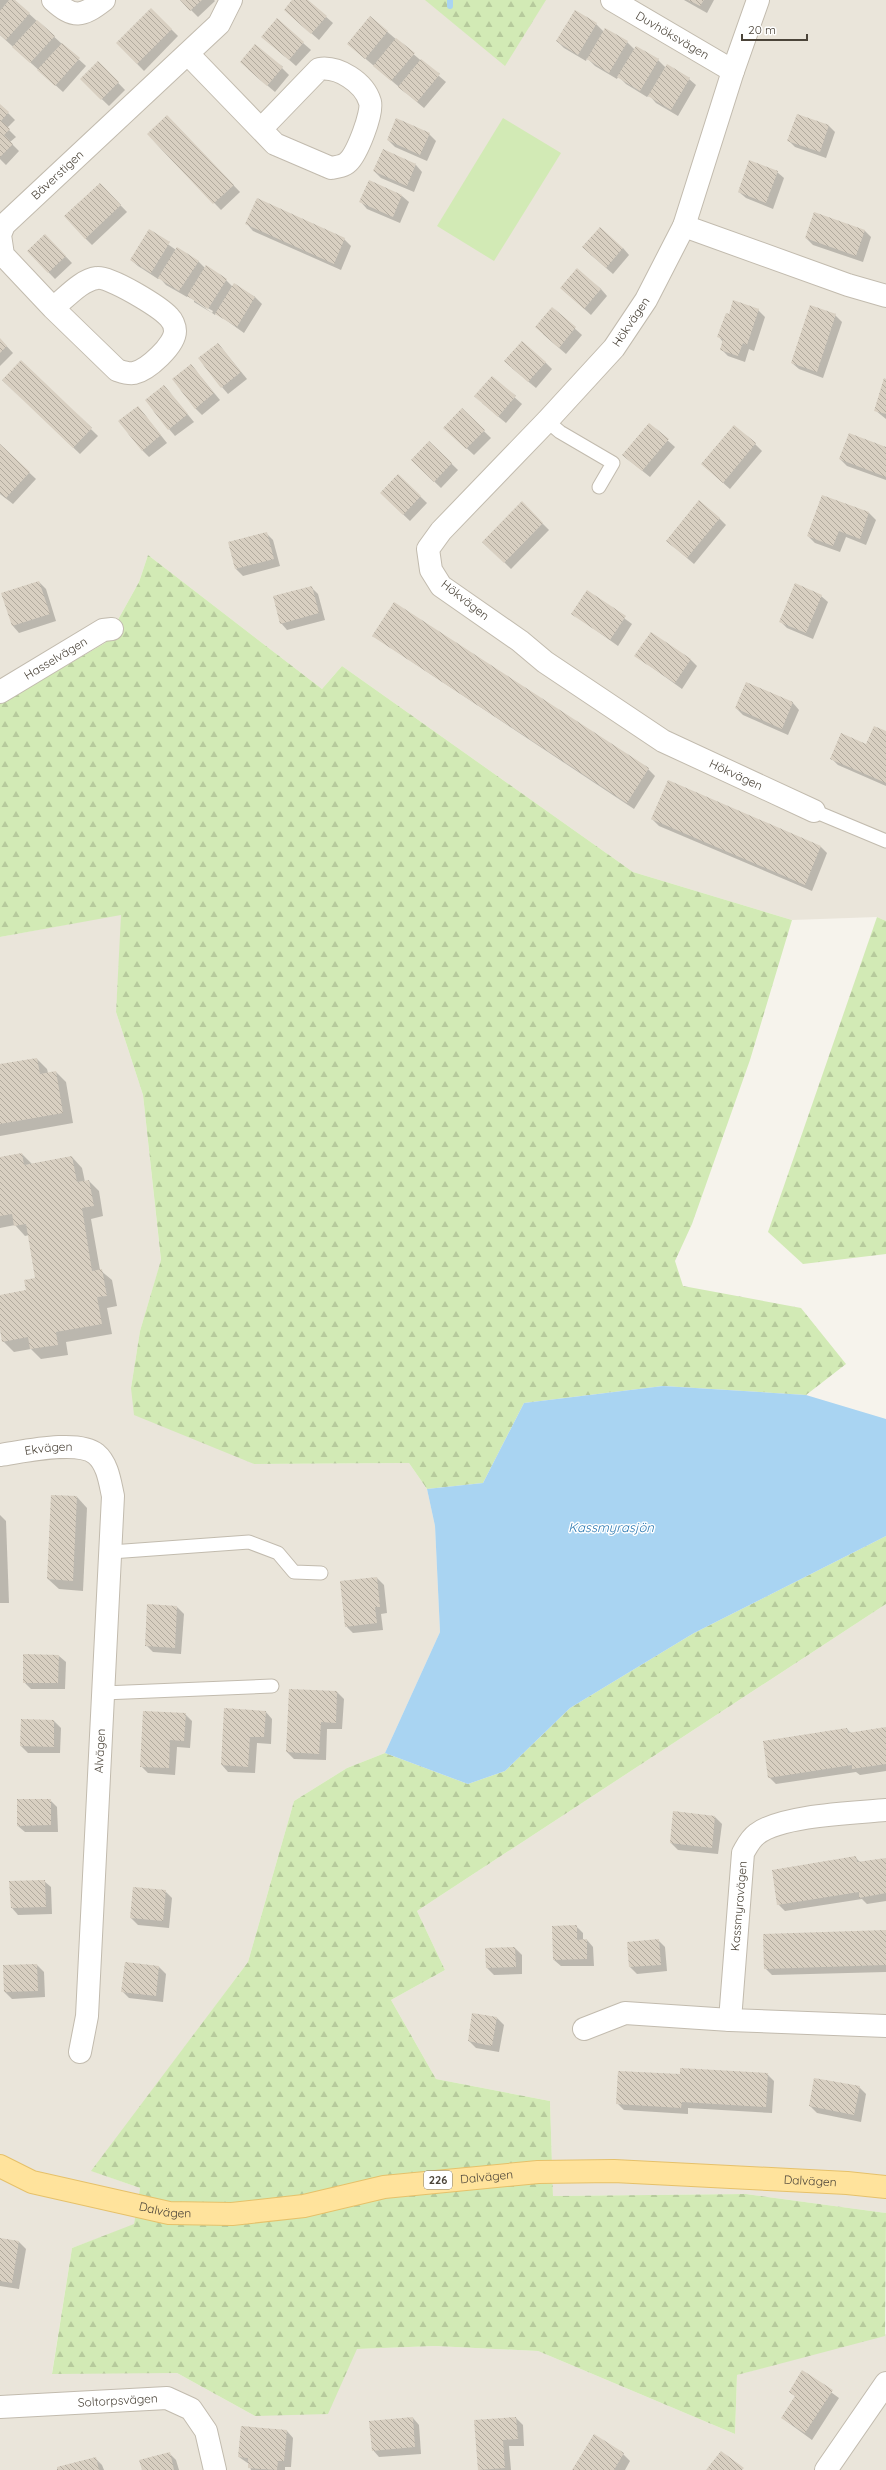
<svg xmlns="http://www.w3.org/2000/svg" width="886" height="2470" font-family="Quicksand,sans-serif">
<defs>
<pattern id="forest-firs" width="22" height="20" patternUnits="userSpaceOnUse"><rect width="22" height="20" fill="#d2eab5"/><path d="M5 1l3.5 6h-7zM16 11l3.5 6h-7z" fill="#b6ca9c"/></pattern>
<pattern id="building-back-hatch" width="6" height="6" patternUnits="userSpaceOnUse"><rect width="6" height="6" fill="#d8cfc1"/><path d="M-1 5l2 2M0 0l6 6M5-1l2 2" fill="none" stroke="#b1aa9e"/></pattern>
</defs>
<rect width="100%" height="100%" fill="#f6f3ec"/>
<!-- residential -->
<g fill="#eae5da">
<polygon points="0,0 886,0 886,921 877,917 792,920 633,872 342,666 322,689 148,555 139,582 105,643 0,704"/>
<polygon points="122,914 116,1012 143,1095 161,1261 140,1331 131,1388 254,1464 409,1463 427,1489 435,1526 440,1632 385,1753 347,1768 294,1801 248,1962 92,2171 140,2188 134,2225 72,2248 52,2373 177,2373 255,2416 357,2349 435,2346 538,2351 735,2434 737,2375 886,2334 886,2470 0,2470 0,937"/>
<polygon points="886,1604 886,2213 746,2194 553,2196 550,2101 436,2079 391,2000 445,1970 417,1911"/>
</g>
<!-- grass -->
<polygon fill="#d2eab5" points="503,118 561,153 494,261 437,226"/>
<!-- forest -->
<g fill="url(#forest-firs)">
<polygon points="425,0 546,0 505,66"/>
<polygon points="148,555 322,689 342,666 633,872 792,920 750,1060 692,1224 675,1261 683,1286 801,1308 846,1364 806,1395 663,1386 524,1403 483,1483 427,1489 409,1463 254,1464 134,1415 131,1388 140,1331 161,1260 143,1095 116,1012 121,915 0,937 0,704 105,643 139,582"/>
<polygon points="877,917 886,921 886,1254 803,1264 768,1232"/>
<polygon points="886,1536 886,1604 417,1911 445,1970 391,2000 436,2079 550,2101 553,2196 746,2194 886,2213 885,2336 737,2375 735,2434 538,2351 435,2346 357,2349 328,2414 255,2416 177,2373 52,2374 72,2248 134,2224 140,2188 91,2171 248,1962 294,1801 347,1768 385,1753 468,1784 505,1771 570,1708 694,1633"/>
</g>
<!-- water -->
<polygon fill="#a9d4f2" points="663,1386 806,1395 886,1419 886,1536 694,1633 570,1708 505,1771 468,1784 385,1753 440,1632 435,1526 427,1489 483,1483 524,1403"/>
<!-- shadow -->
<g fill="#0003" fill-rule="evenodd">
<polygon points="0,0 14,0 86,66 63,92 0,35"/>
<polygon points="181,0 214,0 215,1 198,17"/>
<polygon points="294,0 307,0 333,23 319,40 285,10"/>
<polygon points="684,0 714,0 707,13"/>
<polygon points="151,9 178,36 144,71 117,43"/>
<polygon points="370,17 446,82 424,108 348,44"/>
<polygon points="277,20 311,50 296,66 270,43"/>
<polygon points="596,24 604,32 627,42 635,50 658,60 666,68 689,79 696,85 678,116 656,103 649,95 647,97 626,84 618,76 617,79 595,66 587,58 586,61 564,48 557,41"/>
<polygon points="98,62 125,90 109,106 81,79"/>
<polygon points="282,68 289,75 275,92 248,69"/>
<polygon points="0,105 15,120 7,128 16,137 10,142 19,151 6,165 0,159"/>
<polygon points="174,123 240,192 221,210 148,134"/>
<polygon points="829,126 835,132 826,158 795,147 789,141"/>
<polygon points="429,134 436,141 427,161 395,147 388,140"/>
<polygon points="416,165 422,172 414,192 381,178 374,171"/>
<polygon points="777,172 784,178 773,209 746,198 739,192"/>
<polygon points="370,181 402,196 409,202 400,223 367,209 361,202"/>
<polygon points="100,184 127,212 92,245 85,238"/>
<polygon points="247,224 344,239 351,246 341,270 253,231"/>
<polygon points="864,230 871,237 863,262 813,245 806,238"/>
<path d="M 149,231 L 176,250 L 198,261 L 205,268 L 226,280 L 233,287 L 235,285 L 255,297 L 262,304 L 244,333 L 216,313 L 215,315 L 188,296 L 187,297 L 166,285 L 159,277 L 158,279 L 138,266 L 131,260 ZM 194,300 L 213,311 L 212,313 L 194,302 Z"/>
<polygon points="45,235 72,263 55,279 28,251"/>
<polygon points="623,248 629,255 613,274 590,254"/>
<polygon points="561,288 601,289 607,296 591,315"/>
<polygon points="552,308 582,335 566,354 543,334"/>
<polygon points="758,310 765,317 754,351 749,349 745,362 728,356 721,349 723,342 719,337 730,315"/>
<polygon points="835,315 842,322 823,378 799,369 792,363"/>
<polygon points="0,339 13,353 0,366"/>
<polygon points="224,351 247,379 228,394 222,387"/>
<polygon points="21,361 98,436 80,454 3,380"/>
<polygon points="545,362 552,369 536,388 512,368"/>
<polygon points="191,365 220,400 202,415 195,408"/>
<polygon points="492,377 522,404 506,423 482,403"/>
<polygon points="886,380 886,419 875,410"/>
<polygon points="164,386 194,422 175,436 169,429"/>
<polygon points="138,407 167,443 149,457 142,450"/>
<polygon points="462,410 491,438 474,455 451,434"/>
<polygon points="649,424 675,447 650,477 630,461"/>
<polygon points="429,442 458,470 441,488 412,460"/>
<polygon points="755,444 762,451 730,489 702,464"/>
<polygon points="0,445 36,479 13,504 0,494"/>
<polygon points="886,448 886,480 847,466 840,459"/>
<polygon points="398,475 427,503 410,521 388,500"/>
<polygon points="823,496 869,513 876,520 866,545 846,537 840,552 815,543 808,536"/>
<polygon points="522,503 549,530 511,569 484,542"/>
<polygon points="719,518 726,525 694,564 667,541"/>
<polygon points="266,533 273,540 280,566 243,576 236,569"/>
<polygon points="39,582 46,589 56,621 19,633 13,626 2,594"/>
<polygon points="311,587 318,594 325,620 287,630 281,623"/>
<polygon points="587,591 632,624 618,646 573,614"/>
<polygon points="821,596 828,602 813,639 787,628 780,621"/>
<polygon points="373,636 648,769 655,776 634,809"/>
<polygon points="636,656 690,659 697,666 682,689"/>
<polygon points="747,683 793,703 799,710 788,735 743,715 736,708"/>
<polygon points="886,732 886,786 838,765 831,758 867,746"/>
<polygon points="652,819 821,847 827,853 812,891 659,826"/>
<polygon points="37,1059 47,1069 48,1073 56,1072 66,1082 73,1123 0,1136 0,1065"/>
<polygon points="22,1154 32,1164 72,1157 82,1168 85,1182 89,1181 99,1191 103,1216 91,1219 100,1270 112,1280 117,1306 107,1308 112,1334 66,1342 68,1355 41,1359 31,1349 14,1352 3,1341 0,1323 0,1296 27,1291 37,1279 29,1235 25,1236 15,1225 0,1228 0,1170"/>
<polygon points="77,1497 87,1508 83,1591 59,1589 48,1579"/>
<polygon points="0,1515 6,1521 9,1603 0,1603"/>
<polygon points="377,1578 384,1585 387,1613 381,1614 383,1630 353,1633 346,1626"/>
<polygon points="177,1607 184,1614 181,1654 153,1652 146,1645"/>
<polygon points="59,1656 66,1662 65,1689 31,1689 24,1682"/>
<polygon points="337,1692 344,1699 342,1729 327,1729 326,1760 294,1759 287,1752"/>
<polygon points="266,1712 272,1719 271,1744 257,1743 255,1773 228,1772 222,1765"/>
<polygon points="185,1714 192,1721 190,1748 177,1747 175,1775 148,1773 141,1766"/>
<polygon points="22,1720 54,1721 61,1728 60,1753 28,1753 21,1746"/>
<polygon points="886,1728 886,1771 860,1775 856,1772 776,1784 769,1777 847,1729 852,1734"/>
<polygon points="50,1800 57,1807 58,1832 25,1832 18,1826"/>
<polygon points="674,1813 715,1817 722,1824 718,1854 678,1850 671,1843"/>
<polygon points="855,1857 861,1863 886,1859 886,1901 867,1904 862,1899 785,1911 778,1904"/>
<polygon points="44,1881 51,1887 52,1914 18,1915 12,1908 11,1882"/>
<polygon points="165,1891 172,1898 169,1928 138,1925 131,1918"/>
<polygon points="576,1926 583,1933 583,1941 587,1940 593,1947 594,1966 561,1966 554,1960"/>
<polygon points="886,1931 886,1972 772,1975 765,1968"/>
<polygon points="658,1940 665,1947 667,1971 637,1974 630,1967"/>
<polygon points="515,1948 522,1955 522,1974 494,1975 487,1968 486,1949"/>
<polygon points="37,1965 44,1972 45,1997 12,1999 5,1992"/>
<polygon points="159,1967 166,1974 163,2002 129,1998 122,1991"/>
<polygon points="497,2018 504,2025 499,2052 476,2048 469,2041"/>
<polygon points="767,2074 774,2081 772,2113 688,2108 688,2114 624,2110 617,2103 681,2075"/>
<polygon points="859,2087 866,2094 861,2122 817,2113 810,2106"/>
<polygon points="0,2239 19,2242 26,2249 19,2289 0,2286"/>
<polygon points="803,2372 839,2398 812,2440 782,2418 796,2397 790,2392"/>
<polygon points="413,2418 419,2425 421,2454 379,2457 373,2450"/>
<polygon points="516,2418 523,2425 524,2446 509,2446 511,2470 479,2470"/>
<polygon points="287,2431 293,2438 291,2467 285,2467 285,2470 251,2470 249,2464 239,2457"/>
<polygon points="169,2453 176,2460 179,2470 143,2470"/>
<polygon points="623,2454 630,2461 625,2470 573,2470"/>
<polygon points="95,2458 102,2465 104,2470 58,2470"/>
</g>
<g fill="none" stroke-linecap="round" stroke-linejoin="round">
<!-- stream -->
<polyline stroke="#a9d4f2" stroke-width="6" points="450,6 450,0"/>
</g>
<!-- building -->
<g fill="url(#building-back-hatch)">
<polygon points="9,0 15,0 30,13 6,40 0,35 0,11"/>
<polygon points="180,0 202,0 190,11"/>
<polygon points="292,0 308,0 327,16 311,34 284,10"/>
<polygon points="688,0 704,0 700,6"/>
<polygon points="151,8 172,29 137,64 116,43"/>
<polygon points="575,10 597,23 578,55 556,41"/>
<polygon points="370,16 388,31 365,59 347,44"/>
<polygon points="277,18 304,42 289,60 261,37"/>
<polygon points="37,20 55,36 30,63 12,47"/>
<polygon points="605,28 628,41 609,73 587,59"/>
<polygon points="396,38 415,53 391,81 373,66"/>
<polygon points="62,43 80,58 55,86 37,70"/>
<polygon points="255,44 283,67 267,86 240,62"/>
<polygon points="636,46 659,59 640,91 617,77"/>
<polygon points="421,59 440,74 417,102 398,87"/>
<polygon points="98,61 119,82 101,100 80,79"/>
<polygon points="667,64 690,78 671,110 648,96"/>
<polygon points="0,104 9,112 1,121 10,129 4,135 13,144 0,157"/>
<polygon points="797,114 829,125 820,152 787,141"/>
<polygon points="167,115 234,185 213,204 147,134"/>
<polygon points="396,118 430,133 420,155 387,140"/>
<polygon points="383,149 416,164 407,186 373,171"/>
<polygon points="749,160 778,171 766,203 738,192"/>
<polygon points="369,180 402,195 393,217 359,202"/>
<polygon points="100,183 121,205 85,239 64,216"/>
<polygon points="257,198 345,238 334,264 245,224"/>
<polygon points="814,212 865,230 856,256 805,238"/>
<polygon points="600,227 623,248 606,268 582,247"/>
<polygon points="149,229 170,242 151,273 130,260"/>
<polygon points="45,234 66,256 48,273 27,251"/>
<polygon points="177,247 199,261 179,291 158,278"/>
<polygon points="206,265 227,279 208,309 187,296"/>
<polygon points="577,268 601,289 584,309 560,288"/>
<polygon points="234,283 255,297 237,327 215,314"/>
<polygon points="733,300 759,309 747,345 743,343 738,356 720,350 723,339 717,337 726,313 729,314"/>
<polygon points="810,305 836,314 817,372 791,363"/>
<polygon points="552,307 576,327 559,348 535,327"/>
<polygon points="0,338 7,346 0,353"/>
<polygon points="522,341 546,362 528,382 504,361"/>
<polygon points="218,343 241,372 221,388 198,358"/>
<polygon points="21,360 92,428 73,448 2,380"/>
<polygon points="191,364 214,393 195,409 172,379"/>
<polygon points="492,376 516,396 498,417 474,396"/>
<polygon points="884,378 886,379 886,414 874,411"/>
<polygon points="164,385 188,414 168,430 145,400"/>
<polygon points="138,406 161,435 142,451 118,421"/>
<polygon points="462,408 485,430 466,449 443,428"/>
<polygon points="649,423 669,439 642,471 622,455"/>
<polygon points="734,425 756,443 723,483 701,464"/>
<polygon points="849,433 886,447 886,477 839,459"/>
<polygon points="429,441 452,463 434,482 411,460"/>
<polygon points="0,444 30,472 6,498 0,493"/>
<polygon points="398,474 421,496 403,515 380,493"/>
<polygon points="822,495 869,512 860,539 839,531 833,546 807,536"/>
<polygon points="699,500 720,518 687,558 666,541"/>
<polygon points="522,501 543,523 504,563 482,542"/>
<polygon points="267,532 274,559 235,569 228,542"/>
<polygon points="39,581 50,614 12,626 1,593"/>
<polygon points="795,583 822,595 806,633 779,622"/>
<polygon points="312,586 319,613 280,624 273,596"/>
<polygon points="587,590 626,616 610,640 571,614"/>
<polygon points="394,602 649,768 627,803 372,636"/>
<polygon points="651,632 691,659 675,683 634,656"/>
<polygon points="746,682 793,702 782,729 735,708"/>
<polygon points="874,726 886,731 886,783 830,759 841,733 866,744"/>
<polygon points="668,780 821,846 805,885 651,819"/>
<polygon points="37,1058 40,1074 56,1071 63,1113 0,1124 0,1064"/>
<polygon points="22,1153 24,1165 72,1156 77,1182 89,1180 94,1206 82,1208 92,1271 102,1269 107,1296 97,1297 102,1324 56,1332 58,1345 30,1349 28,1337 2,1342 0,1329 0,1295 26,1290 24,1280 35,1278 26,1224 14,1226 12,1214 0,1216 0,1157"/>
<polygon points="51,1495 77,1496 73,1581 47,1579"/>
<polygon points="377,1577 380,1607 375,1607 377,1623 345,1627 340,1581"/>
<polygon points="147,1604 177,1606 175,1648 145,1646"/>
<polygon points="23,1654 59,1655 58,1683 23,1683"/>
<polygon points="289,1689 337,1691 336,1723 321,1722 319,1754 286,1752"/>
<polygon points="224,1708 266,1711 264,1737 250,1737 248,1767 221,1765"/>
<polygon points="143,1711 186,1713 184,1741 170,1740 169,1768 140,1767"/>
<polygon points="21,1719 54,1720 54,1747 20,1746"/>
<polygon points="886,1727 886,1764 852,1769 852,1765 768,1778 763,1741 847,1728 848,1733"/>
<polygon points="17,1799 51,1799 51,1825 17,1826"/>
<polygon points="673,1811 715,1816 712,1848 670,1843"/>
<polygon points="856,1856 857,1862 886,1858 886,1893 859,1898 859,1892 777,1905 772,1870"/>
<polygon points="45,1880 46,1907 11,1908 9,1881"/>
<polygon points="133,1887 166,1890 163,1921 130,1918"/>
<polygon points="577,1925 577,1940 587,1939 587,1959 553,1960 552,1926"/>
<polygon points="886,1930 886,1965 764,1969 763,1934"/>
<polygon points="659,1939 661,1965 629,1967 627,1942"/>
<polygon points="515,1947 516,1967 486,1968 485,1948"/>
<polygon points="125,1962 159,1966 156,1996 121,1992"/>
<polygon points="37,1964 38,1991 4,1992 3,1965"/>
<polygon points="472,2013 497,2017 492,2046 468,2041"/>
<polygon points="680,2068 768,2073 766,2107 682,2102 681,2108 616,2104 618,2071 680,2074"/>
<polygon points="814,2078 860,2086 854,2115 809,2106"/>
<polygon points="0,2238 19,2241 12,2283 0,2281"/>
<polygon points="802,2370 833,2390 805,2433 781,2418 795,2396 789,2392"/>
<polygon points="413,2417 415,2447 372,2451 369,2421"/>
<polygon points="516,2417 518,2439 503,2440 505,2468 478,2470 474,2420"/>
<polygon points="241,2426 287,2430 284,2461 278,2461 277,2470 248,2468 248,2458 238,2457"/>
<polygon points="594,2434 624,2453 614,2470 572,2470"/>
<polygon points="721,2451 744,2468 742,2470 706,2470"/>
<polygon points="170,2452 174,2470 142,2470 139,2460"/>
<polygon points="96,2457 99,2470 57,2470 57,2467"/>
</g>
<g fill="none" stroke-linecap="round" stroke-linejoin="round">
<defs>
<g id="lane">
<polyline points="547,421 560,432 613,463 599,487"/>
<polyline points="814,811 886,841"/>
<polyline points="111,1552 249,1542 278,1553 294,1572 321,1573"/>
<polyline points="103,1693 272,1686"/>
</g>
<g id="street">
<path d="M 53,0 C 74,19 82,17 104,0"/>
<path id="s1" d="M 612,0 L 733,71"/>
<path id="s2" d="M 758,0 L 733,71 L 684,226 L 646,300 L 614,348 L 547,421 L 441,531 L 428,549 L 431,570 L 441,586 L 520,641 L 545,662 L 663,741 L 814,811"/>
<path d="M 188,54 L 275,144 L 331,168 C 337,167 344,166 348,162 C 357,154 373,113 370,102 C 364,82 338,66 319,69 L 261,129"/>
<polyline points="684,226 848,285 886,296"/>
<path id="s3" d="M 53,308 C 66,298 81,280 97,278 C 110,276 160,307 169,317 C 172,320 175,326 175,331 C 175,345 148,370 134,373 C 128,374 123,372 117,370 L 53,308 L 3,255 L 0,235 L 4,225 L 219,24 L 231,0"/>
<path id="s4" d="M 0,692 L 103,630 L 112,629"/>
<path id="s5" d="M 0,1455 C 22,1452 78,1439 96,1454 C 108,1464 110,1483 113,1496 L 87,2016 L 80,2052"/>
<path d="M 886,1810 C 854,1813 782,1815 757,1834 C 750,1839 747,1846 743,1853 L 730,2020 L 886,2026"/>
<polyline points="584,2029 625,2013 730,2020"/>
<path id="s6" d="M 0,2407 L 167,2398 L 191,2409 L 206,2431 L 215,2470"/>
<polyline points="826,2470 886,2383"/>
</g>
<g id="primary">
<path id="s7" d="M 0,2166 L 32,2182 L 169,2213 L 232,2214 L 304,2206 L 384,2187 L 538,2172 L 614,2171 L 847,2183 L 886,2187"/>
</g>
</defs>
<!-- lane casing -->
<use href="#lane" stroke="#c2bbae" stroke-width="15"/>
<!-- street casing -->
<use href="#street" stroke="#c2bbae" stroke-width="24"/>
<!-- primary casing -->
<use href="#primary" stroke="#e6c16a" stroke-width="24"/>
<!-- lane -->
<use href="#lane" stroke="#fff" stroke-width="13"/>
<!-- street -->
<use href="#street" stroke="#fff" stroke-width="22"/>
<!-- primary -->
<use href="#primary" stroke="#ffe39c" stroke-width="22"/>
</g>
<g text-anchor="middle" stroke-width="3" stroke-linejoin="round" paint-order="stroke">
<!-- shield labels -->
<rect fill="#fff" stroke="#817c74" stroke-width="1" x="424" y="2171" width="28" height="18" rx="3"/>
<g font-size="11" font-weight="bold" fill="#4b4439">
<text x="438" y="2184">226</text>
</g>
<!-- street labels -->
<g font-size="12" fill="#4b4439" stroke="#fff">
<text dy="4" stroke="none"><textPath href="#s1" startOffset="70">Duvhöksvägen</textPath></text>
<text dy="4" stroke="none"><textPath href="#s3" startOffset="497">Bäverstigen</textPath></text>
<text transform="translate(631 322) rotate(-56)" y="4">Hökvägen</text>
<text transform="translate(465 600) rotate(38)" y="4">Hökvägen</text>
<text dy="4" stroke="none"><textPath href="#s4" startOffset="65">Hasselvägen</textPath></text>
<text dy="4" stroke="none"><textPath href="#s2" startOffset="1044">Hökvägen</textPath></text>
<text dy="4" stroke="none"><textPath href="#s5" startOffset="49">Ekvägen</textPath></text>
<text transform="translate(100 1751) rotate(-87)" y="4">Alvägen</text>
<text transform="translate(739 1906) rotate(-85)" y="4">Kassmyravägen</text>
<text dy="4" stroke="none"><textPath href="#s7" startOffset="497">Dalvägen</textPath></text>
<text dy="4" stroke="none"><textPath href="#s7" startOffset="821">Dalvägen</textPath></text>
<text dy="4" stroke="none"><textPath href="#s7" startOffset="172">Dalvägen</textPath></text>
<text dy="4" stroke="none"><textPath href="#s6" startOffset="118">Soltorpsvägen</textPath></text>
</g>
<!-- water labels -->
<g font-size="13" font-style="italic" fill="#2e7ab2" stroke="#fff">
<text x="611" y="1532">Kassmyrasjön</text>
</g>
</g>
<!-- scale -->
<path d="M742 34v6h65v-6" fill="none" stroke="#4b4439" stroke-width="2"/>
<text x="748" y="34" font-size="12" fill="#4b4439" stroke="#ffffff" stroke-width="3" paint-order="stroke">20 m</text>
</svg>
